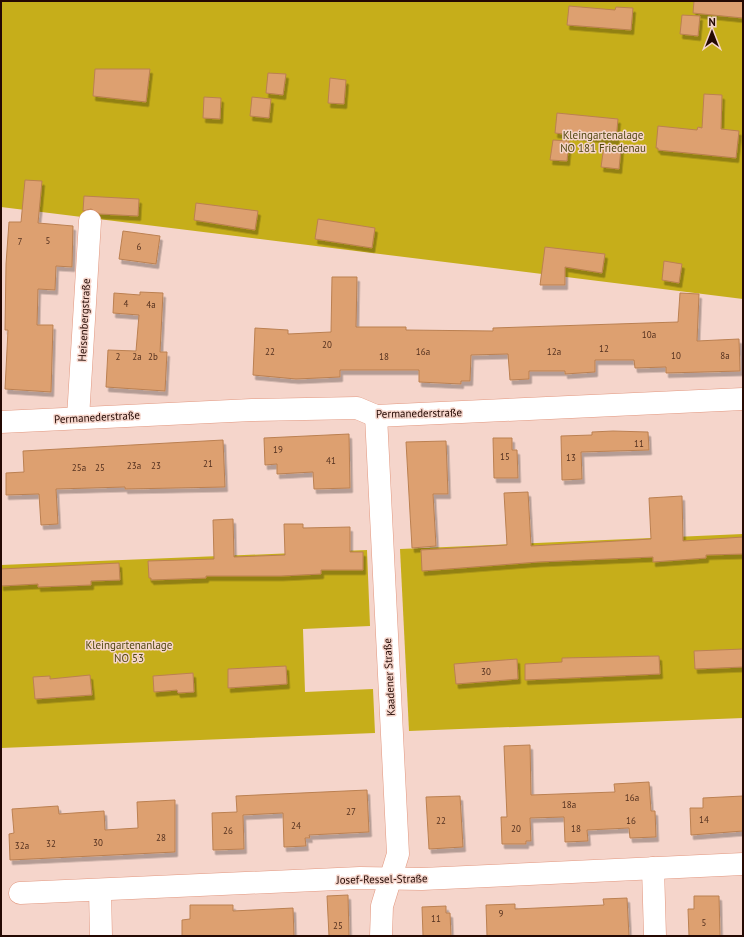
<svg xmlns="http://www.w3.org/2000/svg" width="744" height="937" font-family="'PT Sans',sans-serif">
<defs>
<filter id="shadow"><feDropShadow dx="2.5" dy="4.5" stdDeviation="0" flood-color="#0004"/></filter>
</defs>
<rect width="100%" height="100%" fill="#f5d5cb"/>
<!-- green -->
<g fill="#c6ae1a">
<polygon points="1,1 743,1 743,299 1,207"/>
<polygon points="743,534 743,718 409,731 400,549"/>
<polygon points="367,550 370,626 303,629 305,692 373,689 375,733 1,748 1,565"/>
</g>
<!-- building -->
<g fill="#dda070" stroke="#bb8051" filter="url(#shadow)">
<polygon points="694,1 743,1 743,18 693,13"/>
<polygon points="569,6 615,10 616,7 633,8 631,30 567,25"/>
<polygon points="682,15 700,16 698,36 680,34"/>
<polygon points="95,69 150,69 146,102 93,96"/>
<polygon points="268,73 286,74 283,95 266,93"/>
<polygon points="330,78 346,80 344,104 328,103"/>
<polygon points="704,94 722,95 721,129 739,131 736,158 658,150 658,148 656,148 658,126 697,130 698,127 702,128"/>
<polygon points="204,97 221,98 220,119 203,118"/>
<polygon points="252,97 271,99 269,118 250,116"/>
<polygon points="557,113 618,119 616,140 555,133"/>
<polygon points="553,140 569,141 567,161 550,160"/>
<polygon points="604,146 621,148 619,169 601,167"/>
<polygon points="25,180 42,181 38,223 73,226 72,267 56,266 55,290 38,289 37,325 53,325 51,392 5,389 8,330 5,330 6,264 9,222 21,222"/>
<polygon points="84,196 139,199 138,216 100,214 91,209 83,211"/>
<polygon points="196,203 258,211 255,230 194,220"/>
<polygon points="318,219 375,228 372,248 315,239"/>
<polygon points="123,231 160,236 156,264 119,259"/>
<polygon points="545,247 605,254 602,273 565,267 565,285 540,285"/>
<polygon points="664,261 682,264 679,283 662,280"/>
<polygon points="332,277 357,277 356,327 406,327 406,330 493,331 493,328 678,322 680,293 699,294 697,341 739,339 740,371 666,373 666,367 635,368 634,360 595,360 595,372 565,374 565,371 529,371 529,379 510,380 508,354 471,355 470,381 461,381 461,384 419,382 419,370 340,370 340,377 296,379 253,375 255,328 288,330 288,334 331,332"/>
<polygon points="140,292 163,293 160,352 167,352 165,391 106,387 108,350 136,351 139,315 113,313 114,293 140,295"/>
<polygon points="613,431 648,432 649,450 581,452 582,479 562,480 561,436 592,435 592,432"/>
<polygon points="349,434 350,488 314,489 313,472 277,474 277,464 265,465 264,438"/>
<polygon points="493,438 512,438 512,450 517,450 518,478 494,478"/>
<polygon points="223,440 225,487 125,489 125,487 56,489 58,524 41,525 39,494 6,495 6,473 24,472 23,451"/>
<polygon points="446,441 448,494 433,494 436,546 412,548 406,442"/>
<polygon points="528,492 531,546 651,539 649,498 682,496 683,541 743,537 743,554 706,555 706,558 653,562 653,557 538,562 422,571 421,550 507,545 504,493"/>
<polygon points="233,519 234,557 285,555 284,524 303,524 303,528 350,527 350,552 363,552 363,570 321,570 321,574 281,576 206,576 206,578 151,580 151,578 149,578 148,561 214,559 213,520"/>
<polygon points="119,563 120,580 91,581 91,585 38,587 38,584 1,586 1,569"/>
<polygon points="743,649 743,667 695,669 694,651"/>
<polygon points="659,656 660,674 525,680 525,664 562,662 562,658"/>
<polygon points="517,659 518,679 456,684 454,664"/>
<polygon points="286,666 287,684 228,688 228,669"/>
<polygon points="193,673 194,692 178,693 177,690 154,692 153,676"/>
<polygon points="90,675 92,695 35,699 33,677 50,676 50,679"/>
<polygon points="530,745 531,795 615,792 614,784 649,782 651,811 655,811 656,837 630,838 629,828 587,830 588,841 565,842 564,817 530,818 531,841 526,841 526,844 502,844 501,817 507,817 504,746"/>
<polygon points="367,790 369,832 309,835 310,838 305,838 306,846 284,847 283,813 243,815 244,849 213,850 212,813 237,812 236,796"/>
<polygon points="460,796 463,847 429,849 426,797"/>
<polygon points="743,796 743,831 691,835 690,808 703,808 703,798"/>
<polygon points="175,800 175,852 10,860 9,834 14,833 12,809 58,806 59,814 104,811 105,830 138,828 137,802"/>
<polygon points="348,895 349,936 329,936 327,896"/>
<polygon points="694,896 719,896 720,936 689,936 688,909 694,909"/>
<polygon points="627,898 629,936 487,936 486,905 515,904 515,909 604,905 603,899"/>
<polygon points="190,905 233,905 233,911 293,908 294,936 182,936 182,920 190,919"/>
<polygon points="446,906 446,913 450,913 451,936 423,936 422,907"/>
</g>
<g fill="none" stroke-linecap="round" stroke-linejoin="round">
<defs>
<g id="minor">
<polyline points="376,416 398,854 382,906 381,936"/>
<polyline points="78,418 90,221"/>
<polyline points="1,422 252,410 357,408 376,416 743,399"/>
<polyline points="653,868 655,936"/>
<polyline points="100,890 101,936"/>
<polyline points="20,893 360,878 422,879 743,864"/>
</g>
</defs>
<!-- minor casing -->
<use href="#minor" stroke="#e2977f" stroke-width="23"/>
<!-- minor -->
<use href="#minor" stroke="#fff" stroke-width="22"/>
</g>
<g text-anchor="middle" stroke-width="3" stroke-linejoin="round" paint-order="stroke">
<!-- number labels -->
<g font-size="9" fill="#522f1e">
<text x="48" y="244">5</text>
<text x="20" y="245">7</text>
<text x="139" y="250">6</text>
<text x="126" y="307">4</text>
<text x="151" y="308">4a</text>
<text x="649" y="338">10a</text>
<text x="327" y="348">20</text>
<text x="604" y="352">12</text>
<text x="270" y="355">22</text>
<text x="423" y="355">16a</text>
<text x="554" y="355">12a</text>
<text x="676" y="359">10</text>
<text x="725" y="359">8a</text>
<text x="118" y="360">2</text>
<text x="137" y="360">2a</text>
<text x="153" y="360">2b</text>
<text x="384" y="360">18</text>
<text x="639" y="447">11</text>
<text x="278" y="453">19</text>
<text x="505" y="460">15</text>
<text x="571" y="461">13</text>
<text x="331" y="464">41</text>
<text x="208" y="467">21</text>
<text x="134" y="469">23a</text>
<text x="156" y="469">23</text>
<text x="79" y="471">25a</text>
<text x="100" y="471">25</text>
<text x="486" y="675">30</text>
<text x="632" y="801">16a</text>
<text x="569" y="808">18a</text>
<text x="351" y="815">27</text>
<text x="704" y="823">14</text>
<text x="441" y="824">22</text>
<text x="631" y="824">16</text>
<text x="296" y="829">24</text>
<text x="516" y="832">20</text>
<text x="576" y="832">18</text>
<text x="228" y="834">26</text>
<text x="161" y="841">28</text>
<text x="98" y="846">30</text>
<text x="51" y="847">32</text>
<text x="22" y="849">32a</text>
<text x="501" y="917">9</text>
<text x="436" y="922">11</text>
<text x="704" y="926">5</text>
<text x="338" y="929">25</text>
</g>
<!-- park labels -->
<g font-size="11" fill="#514710" stroke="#f5d5cb">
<text x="603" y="139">Kleingartenalage<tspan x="603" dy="13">NO 181 Friedenau</tspan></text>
<text x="129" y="649">Kleingartenanlage<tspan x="129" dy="13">NO 53</tspan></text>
</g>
<!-- street labels -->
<g font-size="11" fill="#240903" stroke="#f5d5cb">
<text transform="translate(84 320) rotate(-87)" y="4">Heisenbergstraße</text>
<text transform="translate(419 413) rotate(-1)" y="4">Permanederstraße</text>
<text transform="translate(97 417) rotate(-3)" y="4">Permanederstraße</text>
<text transform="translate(389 677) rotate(-93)" y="4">Kaadener Straße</text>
<text transform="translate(382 879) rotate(-1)" y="4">Josef-Ressel-Straße</text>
</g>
</g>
<!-- border -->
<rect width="744" height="937" fill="none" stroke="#240903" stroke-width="4"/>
<!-- north arrow -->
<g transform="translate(712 32)" stroke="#f5d5cb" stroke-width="3" paint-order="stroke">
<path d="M0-3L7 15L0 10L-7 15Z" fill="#240903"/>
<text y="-6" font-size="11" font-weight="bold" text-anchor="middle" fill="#240903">N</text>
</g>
</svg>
